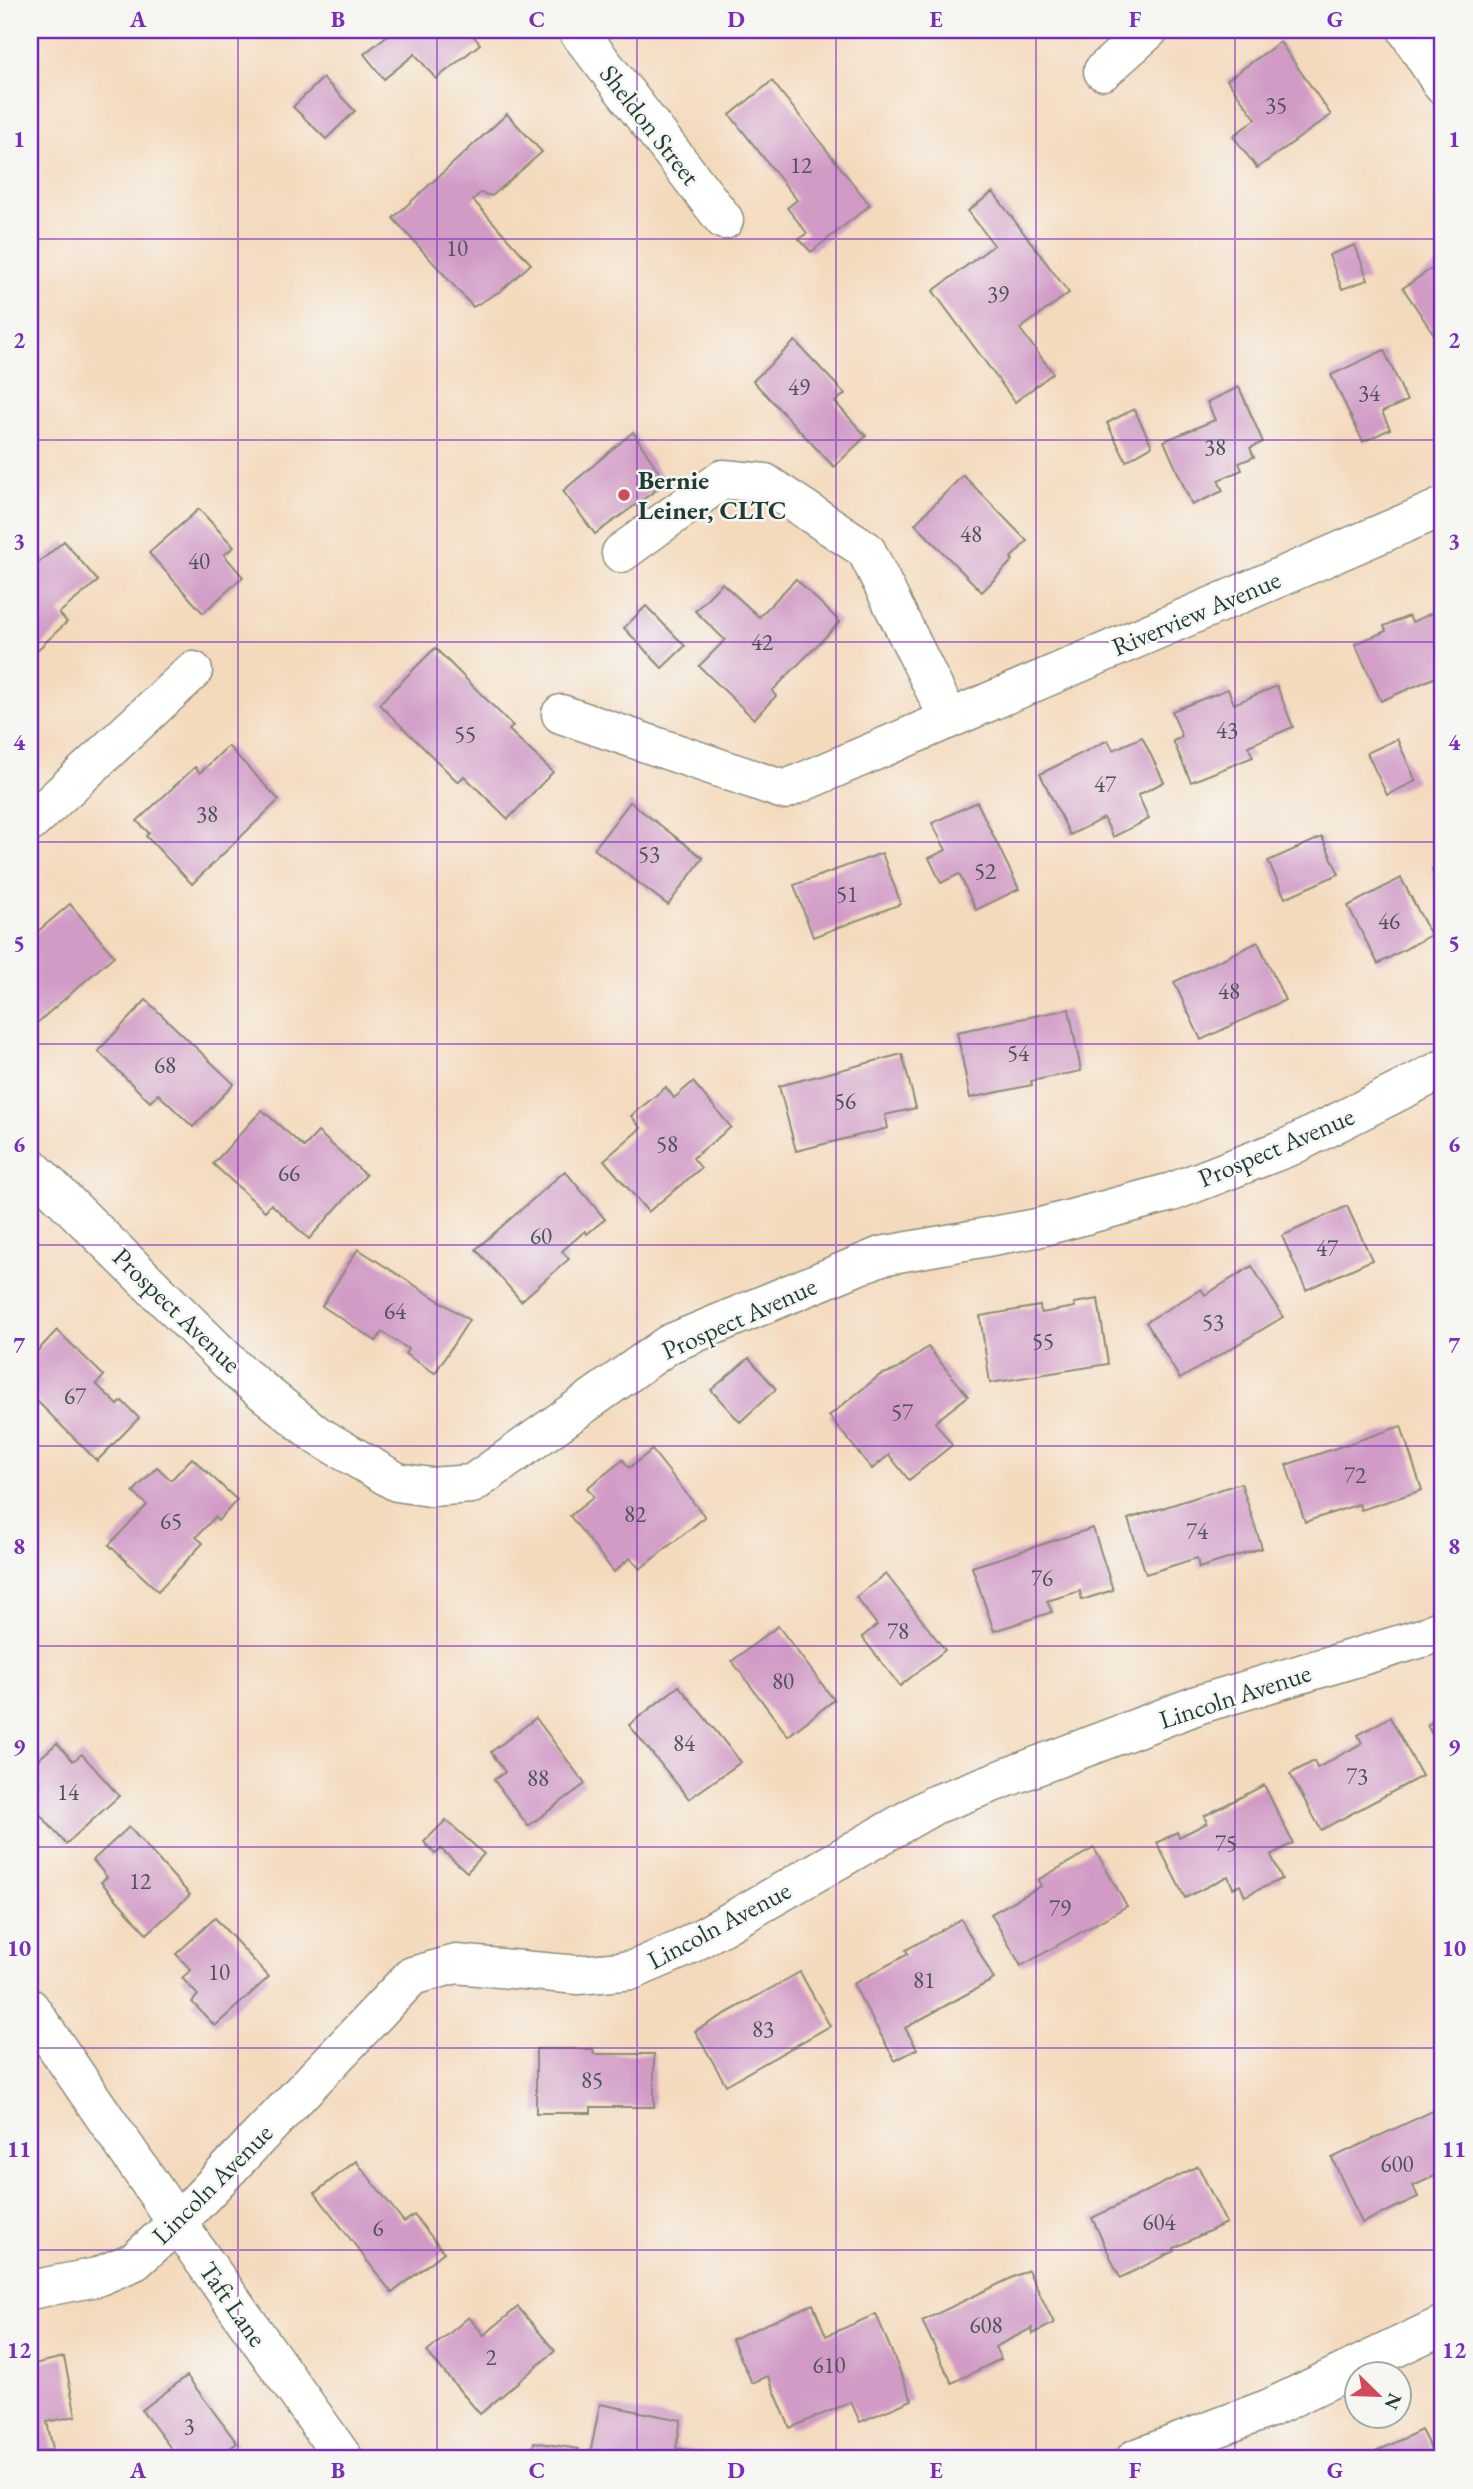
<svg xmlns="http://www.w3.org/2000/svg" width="1473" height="2489" font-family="'EB Garamond',serif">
<rect width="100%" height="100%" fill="#f6f6f2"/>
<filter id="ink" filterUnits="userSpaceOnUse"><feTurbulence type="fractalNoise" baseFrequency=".0143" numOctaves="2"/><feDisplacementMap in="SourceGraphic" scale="14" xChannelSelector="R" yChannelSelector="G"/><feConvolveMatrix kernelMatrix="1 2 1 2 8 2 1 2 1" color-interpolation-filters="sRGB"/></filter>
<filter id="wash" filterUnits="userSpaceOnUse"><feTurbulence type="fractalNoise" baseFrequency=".00686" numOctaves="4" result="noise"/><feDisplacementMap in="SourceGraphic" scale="28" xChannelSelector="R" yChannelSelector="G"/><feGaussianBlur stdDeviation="1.57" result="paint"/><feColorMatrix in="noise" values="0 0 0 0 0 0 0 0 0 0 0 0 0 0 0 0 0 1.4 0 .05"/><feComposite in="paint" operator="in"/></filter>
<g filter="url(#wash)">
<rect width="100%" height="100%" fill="#f4dabd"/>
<g id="blocks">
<!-- building -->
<g fill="#d19bc6">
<polygon points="386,30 469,30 480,44 436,79 415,54 384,79 364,54 389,34"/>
<polygon points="1096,30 1111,30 1102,37"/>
<polygon points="1280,42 1331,115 1257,168 1233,136 1256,119 1227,80"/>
<polygon points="323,78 355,111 326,139 293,107"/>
<polygon points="772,81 870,205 811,252 799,239 807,233 787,208 797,200 730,115"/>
<polygon points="507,114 542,152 492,196 480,193 473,200 531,264 502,290 473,307 393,218"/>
<polygon points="993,192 1069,293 1020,329 1053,373 1015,402 933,291 994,245 968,211"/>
<polygon points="1355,245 1368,280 1342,289 1329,255"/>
<polygon points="1441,262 1443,266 1443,348 1403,288"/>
<polygon points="795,341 845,394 835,402 866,436 834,467 753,381"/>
<polygon points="1384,350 1407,401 1382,412 1390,429 1363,442 1331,375"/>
<polygon points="1239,387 1263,442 1250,448 1254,457 1239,463 1242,470 1218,480 1223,491 1192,505 1164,441 1215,420 1207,402"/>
<polygon points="1134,409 1152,446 1126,461 1107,423"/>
<polygon points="633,432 666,483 595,534 563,491"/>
<polygon points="963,475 1027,541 1011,558 1013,560 982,592 915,524"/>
<polygon points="199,509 234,547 224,555 243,577 203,613 149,553"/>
<polygon points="64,541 98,581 59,613 67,622 30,657 30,570"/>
<polygon points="796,579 840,622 772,691 776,696 754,719 699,666 725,640 695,611 722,583 759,617"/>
<polygon points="646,606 685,646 662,668 624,628"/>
<polygon points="1439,610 1443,619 1443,674 1381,701 1355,644 1386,631 1384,626 1409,616 1412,622"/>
<polygon points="435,648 513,726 509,730 553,772 508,819 464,776 458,782 379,704"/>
<polygon points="1277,686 1293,727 1248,746 1253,757 1191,782 1173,741 1182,737 1172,711 1228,689 1234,704"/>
<polygon points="1142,737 1164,782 1138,795 1149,819 1113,837 1104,818 1070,835 1040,774 1108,740 1113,750"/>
<polygon points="1397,739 1416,781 1387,795 1367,753"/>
<polygon points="228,746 279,800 192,884 146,836 149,833 137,821 195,767 200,773"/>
<polygon points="630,802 703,858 668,905 594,849"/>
<polygon points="977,802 1019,889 976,910 959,874 941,883 929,858 946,850 932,823"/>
<polygon points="1322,837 1339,874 1285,898 1268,861"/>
<polygon points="882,853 901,904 813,937 794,885"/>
<polygon points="1443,864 1443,897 1432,869"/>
<polygon points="1401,878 1431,935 1378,964 1348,906"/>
<polygon points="70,904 114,956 30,1029 30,938"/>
<polygon points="1258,942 1285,1000 1201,1040 1174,982"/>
<polygon points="146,1000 234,1084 193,1127 158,1094 150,1102 98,1051"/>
<polygon points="1069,1009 1081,1071 1031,1081 1032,1085 970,1098 957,1032"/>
<polygon points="902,1054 916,1108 885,1115 888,1128 796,1151 779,1086"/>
<polygon points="693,1082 731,1127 693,1158 701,1168 648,1212 604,1160 641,1128 631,1116 666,1087 674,1098"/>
<polygon points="262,1110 304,1147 318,1132 366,1175 309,1239 271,1204 265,1211 213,1164"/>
<polygon points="1443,1159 1443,1181 1435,1163"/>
<polygon points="565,1171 605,1219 587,1234 585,1231 562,1251 569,1259 521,1301 476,1249"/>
<polygon points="1347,1206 1372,1260 1306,1290 1282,1236"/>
<polygon points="358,1249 469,1320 435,1373 405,1354 408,1349 382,1332 376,1341 322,1306"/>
<polygon points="1252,1266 1283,1317 1180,1379 1146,1322 1201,1289 1205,1295"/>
<polygon points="1098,1299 1108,1364 990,1383 980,1316 1040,1306 1041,1313 1075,1307 1074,1303"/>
<polygon points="57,1330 104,1376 96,1384 118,1405 122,1401 139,1418 97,1461 30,1394 30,1359"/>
<polygon points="928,1347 968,1396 935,1422 952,1445 909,1480 889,1455 872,1469 829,1416 880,1375 896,1370"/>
<polygon points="749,1358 776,1389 740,1422 711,1390"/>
<polygon points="1401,1426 1422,1490 1361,1510 1359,1504 1305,1522 1286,1465"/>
<polygon points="652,1450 705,1517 640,1569 630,1558 614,1572 570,1516 594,1497 587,1488 623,1460 629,1468"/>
<polygon points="192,1458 237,1500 218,1521 215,1517 196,1537 203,1543 158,1591 109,1545 147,1505 133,1492 157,1467 171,1480"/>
<polygon points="1241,1483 1262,1548 1199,1568 1197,1558 1146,1574 1128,1519"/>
<polygon points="1093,1528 1113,1590 1082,1600 1080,1591 1047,1601 1052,1612 994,1631 972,1567"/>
<polygon points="886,1574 945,1650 900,1686 862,1637 877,1625 856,1597"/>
<polygon points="778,1626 834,1700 788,1736 732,1661"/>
<polygon points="679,1686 741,1762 689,1799 629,1725"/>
<polygon points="1443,1716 1443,1755 1427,1725"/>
<polygon points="1390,1717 1422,1776 1321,1830 1290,1774 1314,1761 1317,1768 1362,1743 1358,1735"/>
<polygon points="536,1718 585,1784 528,1826 494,1780 505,1772 491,1752"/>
<polygon points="57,1743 73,1761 82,1754 119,1796 66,1844 30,1803 30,1795 40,1785 30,1774 30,1767"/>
<polygon points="1264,1785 1293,1843 1271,1855 1282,1879 1245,1896 1240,1885 1233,1888 1228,1876 1185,1898 1157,1843 1177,1832 1179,1837 1207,1823 1204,1816"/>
<polygon points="446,1820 484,1854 467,1872 441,1849 435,1854 424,1842"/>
<polygon points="129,1827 190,1895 147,1934 101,1882 107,1877 93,1860"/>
<polygon points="1094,1848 1127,1906 1021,1966 991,1914 1041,1886 1038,1880"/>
<polygon points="215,1918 269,1977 215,2026 192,2002 198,1995 182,1978 191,1970 176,1954"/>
<polygon points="961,1919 994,1979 905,2028 917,2049 895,2061 853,1984 908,1954 906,1950"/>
<polygon points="800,1972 830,2026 726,2085 695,2031"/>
<polygon points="536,2049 593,2049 594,2054 654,2054 654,2107 591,2107 591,2113 536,2113"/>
<polygon points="1439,2108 1443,2118 1443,2178 1441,2173 1413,2186 1418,2197 1362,2223 1332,2158"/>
<polygon points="356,2161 404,2222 414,2215 444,2252 392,2293 315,2193"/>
<polygon points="1198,2166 1226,2223 1174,2248 1175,2251 1120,2278 1092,2218"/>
<polygon points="1028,2270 1054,2323 1033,2334 1032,2328 995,2347 1001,2359 952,2383 922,2321"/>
<polygon points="813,2304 826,2336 876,2314 912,2400 860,2422 851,2402 790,2428 768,2376 752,2383 732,2339"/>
<polygon points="518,2307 555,2351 480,2414 427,2352 469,2317 484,2335"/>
<polygon points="64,2357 76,2416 47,2422 53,2449 30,2454 30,2365"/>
<polygon points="187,2376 237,2443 215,2459 179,2459 142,2410"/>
<polygon points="600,2404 681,2420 676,2448 712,2455 711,2459 589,2459"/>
<polygon points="1421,2430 1436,2459 1361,2459"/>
<polygon points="534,2442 579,2449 577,2459 531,2459"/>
</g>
</g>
</g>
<g filter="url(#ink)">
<use href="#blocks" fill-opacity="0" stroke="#8a8c78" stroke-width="2"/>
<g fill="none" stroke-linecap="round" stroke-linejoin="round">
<defs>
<g id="minor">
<polyline points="577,30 724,220"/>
<polyline points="1407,30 1443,86"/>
<polyline points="1103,71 1149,30"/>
<polyline points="621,553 723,479 765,483 866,550 949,719"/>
<polyline points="561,714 784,790 1443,507"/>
<polyline points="30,823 193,671"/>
<polyline points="30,1166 240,1373 317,1435 397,1482 430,1487 472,1484 669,1344 881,1256 1037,1228 1172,1192 1291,1146 1443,1069"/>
<polyline points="30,2008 177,2223 344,2459"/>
<polyline points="30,2290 97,2277 135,2261 177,2223 412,1976 456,1964 578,1975 633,1970 682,1949 934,1805 1200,1704 1425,1637 1443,1628"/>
</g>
<polyline id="major" points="1135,2459 1270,2408 1443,2325"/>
</defs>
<!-- minor casing -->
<use href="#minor" stroke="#8a8c78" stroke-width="41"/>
<!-- major casing -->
<use href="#major" stroke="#8a8c78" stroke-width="41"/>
<!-- minor -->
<use href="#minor" stroke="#fff" stroke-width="38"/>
<!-- major -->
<use href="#major" stroke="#fff" stroke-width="38"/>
</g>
</g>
<!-- grid -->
<path fill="none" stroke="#7b2cbf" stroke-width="2" stroke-opacity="0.55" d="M 238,30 L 238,2459M 437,30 L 437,2459M 637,30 L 637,2459M 836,30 L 836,2459M 1036,30 L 1036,2459M 1235,30 L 1235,2459M 30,239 L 1443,239M 30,440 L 1443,440M 30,642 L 1443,642M 30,842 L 1443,842M 30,1044 L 1443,1044M 30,1245 L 1443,1245M 30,1446 L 1443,1446M 30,1646 L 1443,1646M 30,1847 L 1443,1847M 30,2048 L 1443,2048M 30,2250 L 1443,2250"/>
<!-- markers -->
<circle fill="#d1495b" stroke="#f6f6f2" stroke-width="2.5" cx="624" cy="495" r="7"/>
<g text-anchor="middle" stroke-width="5" stroke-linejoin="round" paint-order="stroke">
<!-- number labels -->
<g font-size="23" fill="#4c5458">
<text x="1276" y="113">35</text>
<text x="801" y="173">12</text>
<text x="457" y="256">10</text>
<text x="998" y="302">39</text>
<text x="799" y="395">49</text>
<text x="1369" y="401">34</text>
<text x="1215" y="455">38</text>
<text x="971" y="542">48</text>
<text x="199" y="569">40</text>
<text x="762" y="650">42</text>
<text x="1227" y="738">43</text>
<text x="465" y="742">55</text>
<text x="1105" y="792">47</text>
<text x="207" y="822">38</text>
<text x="649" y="862">53</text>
<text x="985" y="879">52</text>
<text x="847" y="902">51</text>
<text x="1389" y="929">46</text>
<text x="1229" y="999">48</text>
<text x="1018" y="1061">54</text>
<text x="165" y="1073">68</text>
<text x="845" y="1109">56</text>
<text x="667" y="1152">58</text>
<text x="289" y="1181">66</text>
<text x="541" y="1244">60</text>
<text x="1327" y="1256">47</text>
<text x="395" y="1319">64</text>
<text x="1213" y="1330">53</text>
<text x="1043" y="1349">55</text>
<text x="75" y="1404">67</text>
<text x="902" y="1420">57</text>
<text x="1355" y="1483">72</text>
<text x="635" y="1522">82</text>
<text x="171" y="1529">65</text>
<text x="1197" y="1539">74</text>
<text x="1042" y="1586">76</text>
<text x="898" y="1639">78</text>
<text x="783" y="1689">80</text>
<text x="684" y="1751">84</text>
<text x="1357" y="1784">73</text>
<text x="538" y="1786">88</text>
<text x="68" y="1800">14</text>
<text x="1226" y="1851">75</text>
<text x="140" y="1889">12</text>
<text x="1060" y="1916">79</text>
<text x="219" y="1980">10</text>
<text x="924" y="1988">81</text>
<text x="763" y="2037">83</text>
<text x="592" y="2088">85</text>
<text x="1397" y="2172">600</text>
<text x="1159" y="2230">604</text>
<text x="378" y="2236">6</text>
<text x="986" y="2333">608</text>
<text x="491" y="2365">2</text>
<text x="829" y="2373">610</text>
<text x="189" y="2434">3</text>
</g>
<!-- street labels -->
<g font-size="26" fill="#1f3d34" stroke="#f6f6f2">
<text transform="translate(650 125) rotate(52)" y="9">Sheldon Street</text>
<text transform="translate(1196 613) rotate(-23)" y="9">Riverview Avenue</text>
<text transform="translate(1276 1147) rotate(-23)" y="9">Prospect Avenue</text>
<text transform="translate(177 1310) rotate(44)" y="9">Prospect Avenue</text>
<text transform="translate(739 1318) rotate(-24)" y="9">Prospect Avenue</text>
<text transform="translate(1235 1696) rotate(-18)" y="9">Lincoln Avenue</text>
<text transform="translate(719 1925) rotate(-28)" y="9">Lincoln Avenue</text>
<text transform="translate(212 2184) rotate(-45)" y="9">Lincoln Avenue</text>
<text transform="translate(233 2304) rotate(55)" y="9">Taft Lane</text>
</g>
<!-- poi labels -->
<g font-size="26" font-weight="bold" fill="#1f3d34" stroke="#f6f6f2" text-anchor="start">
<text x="638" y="489">Bernie<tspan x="638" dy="30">Leiner, CLTC</tspan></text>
</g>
</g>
<!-- margin -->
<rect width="1473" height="2489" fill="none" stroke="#f6f6f2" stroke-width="77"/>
<!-- north arrow -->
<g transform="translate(1378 2395) rotate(113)"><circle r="33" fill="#f6f6f2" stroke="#a0aca6" stroke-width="2"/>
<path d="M0-5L12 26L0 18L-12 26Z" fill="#d1495b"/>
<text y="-10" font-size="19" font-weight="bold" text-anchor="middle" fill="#1f3d34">N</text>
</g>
<rect x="38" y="38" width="1396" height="2412" fill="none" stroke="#7b2cbf" stroke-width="2.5"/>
<g font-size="23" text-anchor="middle" font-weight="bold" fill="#7b2cbf">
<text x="138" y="27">A</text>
<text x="338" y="27">B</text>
<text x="537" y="27">C</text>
<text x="736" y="27">D</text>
<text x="936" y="27">E</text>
<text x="1135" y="27">F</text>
<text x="1335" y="27">G</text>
<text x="19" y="147">1</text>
<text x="1454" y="147">1</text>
<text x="19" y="348">2</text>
<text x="1454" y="348">2</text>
<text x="19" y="549">3</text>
<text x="1454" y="549">3</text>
<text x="19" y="750">4</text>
<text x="1454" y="750">4</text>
<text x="19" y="951">5</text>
<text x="1454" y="951">5</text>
<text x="19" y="1152">6</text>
<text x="1454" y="1152">6</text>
<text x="19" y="1353">7</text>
<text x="1454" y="1353">7</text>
<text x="19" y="1554">8</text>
<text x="1454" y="1554">8</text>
<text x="19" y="1755">9</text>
<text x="1454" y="1755">9</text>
<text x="19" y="1956">10</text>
<text x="1454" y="1956">10</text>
<text x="19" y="2157">11</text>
<text x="1454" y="2157">11</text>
<text x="19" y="2358">12</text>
<text x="1454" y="2358">12</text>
<text x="138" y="2478">A</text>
<text x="338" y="2478">B</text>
<text x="537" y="2478">C</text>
<text x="736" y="2478">D</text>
<text x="936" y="2478">E</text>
<text x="1135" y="2478">F</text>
<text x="1335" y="2478">G</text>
</g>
</svg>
